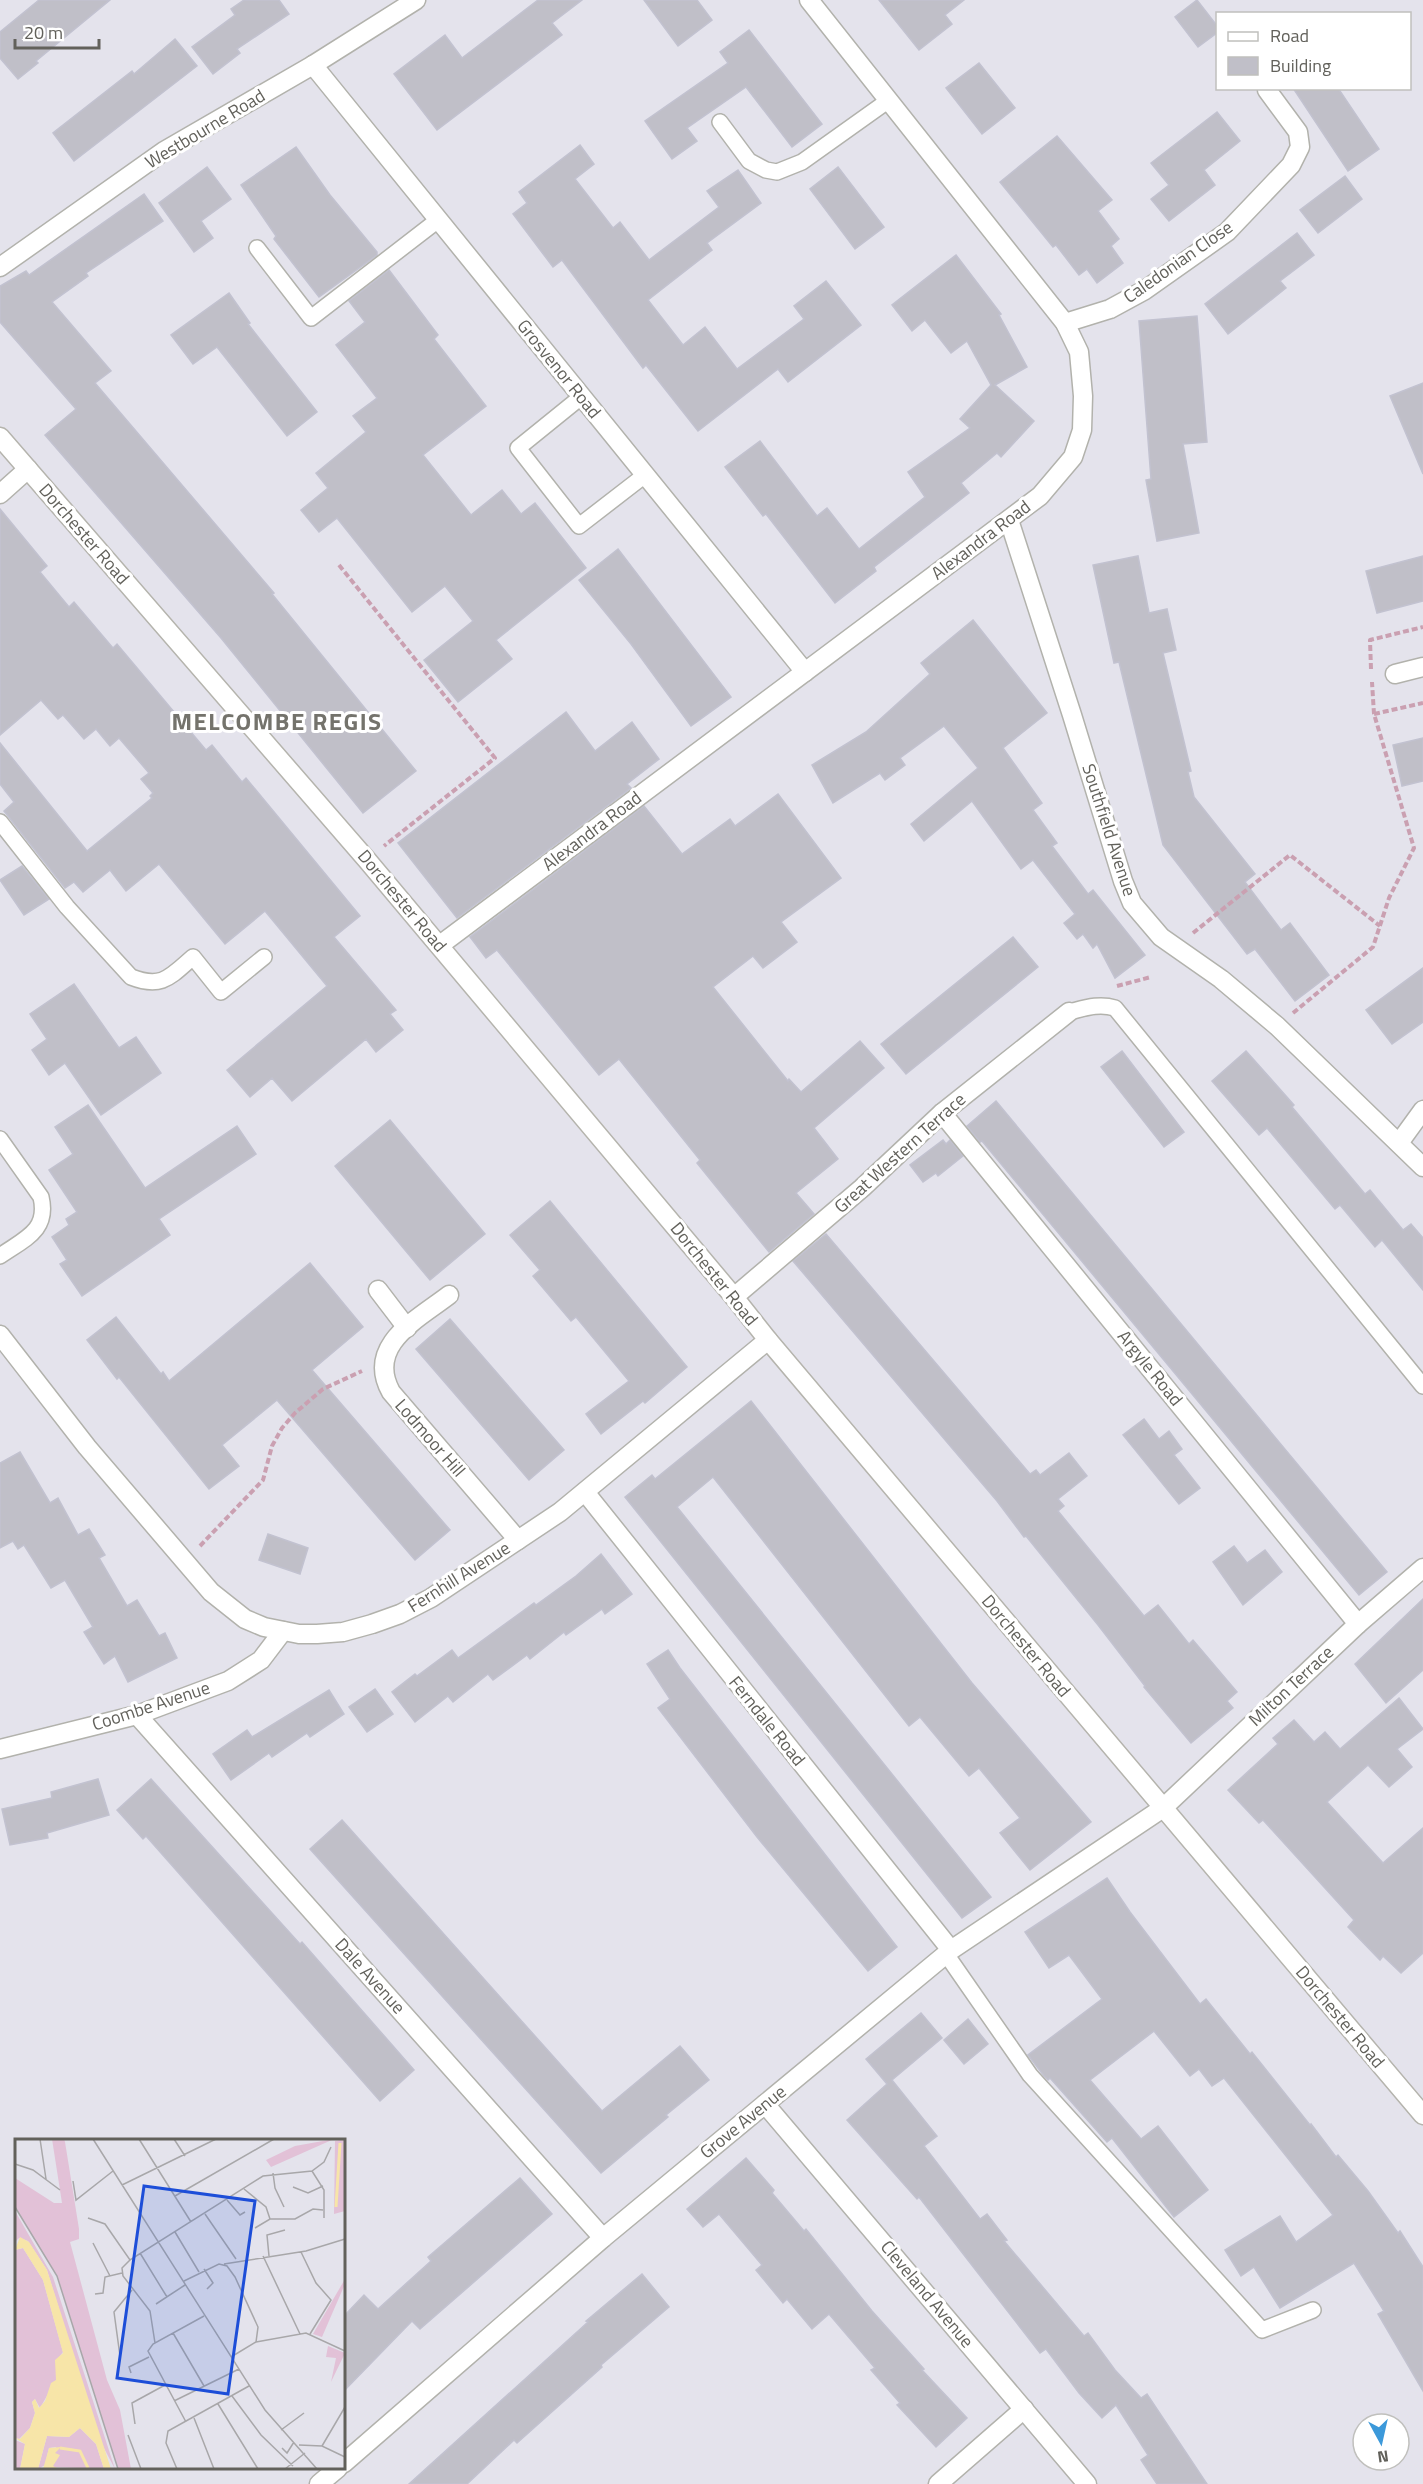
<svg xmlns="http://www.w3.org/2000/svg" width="1423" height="2484" font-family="'Titillium Web',sans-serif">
<rect width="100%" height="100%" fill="#e4e3ec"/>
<!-- building -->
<g fill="#c0bfc8" stroke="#c2c2d0" stroke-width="1.5">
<polygon points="39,0 110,0 36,61 38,63 18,79 0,58 0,32"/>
<polygon points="244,0 279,0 289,14 237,49 240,53 213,74 192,47 235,15 231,9"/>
<polygon points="538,0 582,0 552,23 562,35 437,130 394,74 445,35 462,58"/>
<polygon points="644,0 697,0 712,20 678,46"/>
<polygon points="879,0 964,0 945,15 952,24 919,50"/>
<polygon points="1197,0 1218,27 1218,32 1198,47 1175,17"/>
<polygon points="749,30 822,124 792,147 746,87 687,128 697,141 672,159 645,121 728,63 720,52"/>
<polygon points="175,39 197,66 74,161 53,133 132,71 134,74"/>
<polygon points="979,63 1015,108 982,134 946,88"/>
<polygon points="1293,88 1338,88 1379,149 1348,171"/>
<polygon points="1217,112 1240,141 1204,170 1215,185 1169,221 1151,199 1169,185 1151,163"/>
<polygon points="1057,136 1112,200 1098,211 1119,239 1111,246 1123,263 1097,283 1087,269 1079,275 1056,245 1053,247 1000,182"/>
<polygon points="580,145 594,164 575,179 613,228 620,222 649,260 719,207 707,191 738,170 761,203 707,243 712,250 648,300 683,345 705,327 737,369 804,319 794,306 826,281 861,325 788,382 778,369 698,431 646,365 643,368 562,260 553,267 513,214 527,203 519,192"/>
<polygon points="296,147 330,195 377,252 377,255 319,297 274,239 276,236 241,185"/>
<polygon points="207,167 231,199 201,221 213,238 194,252 159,203"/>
<polygon points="838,167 884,227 855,249 810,189"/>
<polygon points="1345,176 1362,199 1318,233 1300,210"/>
<polygon points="144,194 163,221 86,273 88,276 52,302 111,371 95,383 274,593 272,594 416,771 363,813 221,638 45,435 76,409 0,322 0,286 26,271 29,275"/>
<polygon points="1297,233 1314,255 1280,281 1286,288 1228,334 1205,304"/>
<polygon points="956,255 1001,314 999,315 1027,367 995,385 1034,421 1001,457 997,453 961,483 969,493 874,567 876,571 835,603 766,514 763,516 725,467 760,441 817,516 827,508 859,549 925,497 908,472 970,428 960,419 991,385 967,341 951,353 925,320 912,331 892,305"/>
<polygon points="389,270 438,335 434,339 486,406 423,455 471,515 502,490 521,514 535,503 586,568 496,640 512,659 458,702 424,660 473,621 445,586 412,612 337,518 319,532 301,510 328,488 316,473 366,432 353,416 377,398 336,345 365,322 349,301"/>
<polygon points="229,293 250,323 248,324 317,412 287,436 217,347 193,364 171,335"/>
<polygon points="1197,316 1207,442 1183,444 1199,533 1157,541 1146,480 1151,479 1139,321"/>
<polygon points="1423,383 1423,474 1390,396"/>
<polygon points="0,509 47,566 40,572 69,607 74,602 113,648 117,644 206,750 212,745 242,782 246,778 360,916 334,937 396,1010 390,1014 403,1030 376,1052 366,1039 292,1101 272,1078 250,1097 227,1070 327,986 265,911 225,944 159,864 126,891 110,870 83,892 74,882 65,888 4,811 14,802 0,784 0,743 87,851 152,798 150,796 153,793 141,779 149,773 119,738 110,746 96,729 84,739 63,715 58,719 41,700 0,735"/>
<polygon points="618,549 731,697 691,726 631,644 579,580"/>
<polygon points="1138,556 1149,613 1167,609 1176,650 1163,653 1191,771 1188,772 1194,797 1255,874 1245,882 1281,930 1290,923 1329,975 1295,1001 1255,949 1247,954 1163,845 1119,662 1114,663 1093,565"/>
<polygon points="1423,556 1423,601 1377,613 1366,571"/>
<polygon points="973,620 1047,713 1003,748 1042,803 1033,810 1057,843 1052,846 1088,894 1093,890 1145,955 1115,978 1097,944 1093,948 1083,934 1077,939 1064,923 1075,914 1033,860 1021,869 972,801 924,841 911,824 978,768 944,726 900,758 905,765 885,780 880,773 833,803 812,765 866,732 930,674 921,663"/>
<polygon points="566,712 595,751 632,722 659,759 627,784 631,788 457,918 398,843"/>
<polygon points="1423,738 1423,781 1402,786 1393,745"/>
<polygon points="778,794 841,878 781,922 797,942 763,968 753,956 713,987 788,1081 789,1079 801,1092 860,1041 884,1068 814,1128 838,1159 796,1193 814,1214 769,1252 697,1163 700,1160 619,1059 599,1075 497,950 486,958 470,937 644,806 682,854 730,819 735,826"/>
<polygon points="22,866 49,899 24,915 0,880"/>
<polygon points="1013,937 1038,967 906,1074 881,1044"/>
<polygon points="1423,968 1423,1022 1392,1044 1366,1010"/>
<polygon points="74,984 119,1048 136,1037 161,1073 101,1115 65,1063 49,1075 32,1050 47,1039 30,1014"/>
<polygon points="1122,1051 1184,1132 1164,1147 1101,1067"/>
<polygon points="1246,1051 1294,1105 1292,1107 1365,1194 1370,1190 1403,1230 1411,1224 1423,1238 1423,1290 1382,1240 1375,1247 1340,1205 1335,1209 1267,1128 1259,1135 1212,1081"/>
<polygon points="996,1101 1387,1572 1359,1595 982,1141 980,1142 967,1126"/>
<polygon points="88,1105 145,1188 237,1126 256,1154 159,1219 170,1235 82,1296 60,1264 67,1260 52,1237 69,1225 66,1219 77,1212 49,1170 73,1154 55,1127"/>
<polygon points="390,1120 485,1234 430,1280 335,1166"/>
<polygon points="943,1140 946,1144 950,1140 963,1156 938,1176 936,1173 923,1182 910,1165"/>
<polygon points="550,1201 687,1367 645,1403 643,1401 601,1434 586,1414 629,1381 576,1317 571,1321 533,1276 540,1270 510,1235"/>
<polygon points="826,1234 1030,1474 1036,1470 1040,1475 1069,1453 1087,1476 1058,1499 1064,1506 1058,1511 1144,1616 1158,1605 1189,1644 1193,1640 1237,1692 1227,1701 1233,1708 1191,1743 1144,1687 1145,1686 1098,1625 1026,1536 1024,1537 997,1501 793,1261"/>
<polygon points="310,1263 363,1327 312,1370 450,1530 415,1560 277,1400 222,1445 239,1466 209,1489 119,1377 117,1379 87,1340 116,1317 161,1374 163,1372 169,1381"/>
<polygon points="450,1319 564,1450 529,1480 416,1349"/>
<polygon points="751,1401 972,1683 1091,1822 1030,1870 1000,1833 1020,1818 979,1768 969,1776 920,1717 909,1726 713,1477 677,1507 991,1897 962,1918 625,1497 652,1475 655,1479"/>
<polygon points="1144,1419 1159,1439 1169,1431 1182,1449 1174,1455 1200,1488 1179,1504 1123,1435"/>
<polygon points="20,1452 50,1503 58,1498 78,1535 89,1529 105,1555 99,1558 127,1606 137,1600 159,1636 165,1633 177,1658 128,1682 115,1656 104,1664 84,1632 93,1627 65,1580 51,1588 24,1545 18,1549 13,1541 0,1548 0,1463"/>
<polygon points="268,1534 308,1548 300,1574 259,1560"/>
<polygon points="1234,1546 1247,1563 1265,1550 1282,1572 1243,1605 1213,1562"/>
<polygon points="601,1554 632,1594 605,1614 602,1609 566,1635 564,1632 530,1659 527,1655 493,1680 488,1674 453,1702 448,1696 415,1722 392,1692 415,1674 417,1676 452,1650 458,1658 534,1603 536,1605 576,1576"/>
<polygon points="1423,1599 1423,1670 1386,1703 1355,1664"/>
<polygon points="668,1650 680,1668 897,1947 868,1971 757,1837 658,1708 670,1699 647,1664"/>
<polygon points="375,1689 393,1714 367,1732 349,1707"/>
<polygon points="329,1690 344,1714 310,1737 307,1733 272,1757 269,1753 231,1780 213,1754 247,1730 252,1737"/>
<polygon points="1399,1698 1423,1729 1397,1749 1412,1767 1389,1787 1368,1765 1327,1802 1383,1863 1423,1828 1423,1953 1401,1973 1383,1956 1380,1960 1348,1927 1354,1920 1263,1820 1259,1823 1228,1790 1278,1744 1273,1738 1294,1720 1314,1742 1325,1732 1340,1749"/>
<polygon points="98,1779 109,1815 47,1833 48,1838 10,1845 2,1809 52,1798 51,1792"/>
<polygon points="151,1779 300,1944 302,1942 414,2070 380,2101 146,1836 143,1839 117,1810"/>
<polygon points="342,1820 602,2111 680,2046 709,2080 666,2115 668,2117 601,2173 310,1849"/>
<polygon points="1107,1878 1130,1912 1200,2004 1206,1999 1250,2054 1252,2052 1310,2125 1311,2124 1336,2157 1338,2155 1368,2191 1398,2233 1400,2231 1423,2267 1423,2391 1378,2314 1384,2311 1354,2263 1280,2308 1254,2267 1241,2276 1225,2250 1280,2216 1296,2242 1333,2215 1224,2078 1212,2086 1199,2069 1190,2076 1154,2031 1090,2080 1141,2139 1158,2126 1208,2190 1174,2217 1112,2138 1107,2142 1050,2078 1048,2080 1044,2076 1028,2055 1102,1999 1069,1955 1049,1968 1025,1932"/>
<polygon points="921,2013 942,2038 892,2080 937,2136 924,2146 980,2219 987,2214 1007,2240 1004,2241 1084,2336 1088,2333 1115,2370 1141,2398 1147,2394 1207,2484 1157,2484 1141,2460 1148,2455 1116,2405 1102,2418 1079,2393 1046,2349 1040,2353 919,2197 917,2199 847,2120 887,2084 866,2059"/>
<polygon points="968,2019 988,2044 964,2064 944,2040"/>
<polygon points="746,2158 774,2190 772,2193 804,2231 806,2229 872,2311 924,2369 922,2370 967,2418 936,2447 897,2405 900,2403 871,2370 875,2368 829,2314 812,2329 787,2299 783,2303 756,2270 762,2265 719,2214 703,2227 687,2209"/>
<polygon points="520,2178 552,2214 420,2329 412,2321 344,2391 344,2316 364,2295 378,2309 431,2261 428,2257"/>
<polygon points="642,2274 669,2307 601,2365 602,2367 517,2443 514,2440 467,2484 409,2484 588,2322 586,2321"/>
</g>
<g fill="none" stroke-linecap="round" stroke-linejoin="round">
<defs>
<g id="service">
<polyline points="720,122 749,161 766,170 777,172 802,162 889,100"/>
<polyline points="257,248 311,318 438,220"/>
<polyline points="581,397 518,448 579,526 645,475"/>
<path d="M 0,822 L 67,907 L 131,977 C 162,989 170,977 193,957 L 221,992 L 264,957"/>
<path d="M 1069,1012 C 1085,1008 1099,1003 1115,1008 L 1423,1386"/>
<path d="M 0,1139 L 41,1197 C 49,1231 24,1239 0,1256"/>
<polyline points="946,1954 1030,2075 1262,2330 1313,2310"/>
</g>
<g id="minor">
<polyline points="313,65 805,672"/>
<polyline points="0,267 164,151 313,65 416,0"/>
<polyline points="1065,323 1110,309 1145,290 1227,232 1291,165 1300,147 1298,132 1267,90"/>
<polyline points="0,494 28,469"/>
<polyline points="1009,520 1072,715 1123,881 1132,903 1161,937 1221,979 1277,1026 1423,1167"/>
<polyline points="1395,674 1423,667"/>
<polyline points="440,945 1040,496 1073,457 1082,430 1083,396 1079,352 1065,323 809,0"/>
<polyline points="942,1113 1358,1624"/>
<polyline points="1399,1143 1423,1110"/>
<polyline points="378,1290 407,1328"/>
<path d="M 449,1295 C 418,1319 365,1345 391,1392 L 518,1540"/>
<polyline points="734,1297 862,1188 942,1113 1069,1012"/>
<polyline points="0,1335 87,1447 211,1592 245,1619 264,1627 299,1634 317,1634 343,1632 372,1624 400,1614 431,1598 560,1512 768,1340"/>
<polyline points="585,1492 951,1950"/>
<polyline points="137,1715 603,2238"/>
<polyline points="0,1749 137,1715 228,1681 261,1660 283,1631"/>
<polyline points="765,2104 1087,2484"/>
<polyline points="344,2463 603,2238 951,1950 1163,1808 1358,1624 1423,1568"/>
<polyline points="319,2484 338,2468"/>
<polyline points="938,2484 1024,2409"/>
</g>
<polyline id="secondary" points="0,437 367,860 734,1297 768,1340 1423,2115"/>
</defs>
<!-- service casing -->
<use href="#service" stroke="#b2b2ac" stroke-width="18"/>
<!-- minor casing -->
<use href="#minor" stroke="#b2b2ac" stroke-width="21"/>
<!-- secondary casing -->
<use href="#secondary" stroke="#b5b4ad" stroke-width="21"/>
<!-- path -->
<g stroke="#caa0b1" stroke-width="4" stroke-dasharray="6 3" stroke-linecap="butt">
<polyline points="339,565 495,758 384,846"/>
<polyline points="1371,669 1370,640 1423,627"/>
<polyline points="1374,714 1423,703"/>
<polyline points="1193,933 1290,855 1380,926"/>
<polyline points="1117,986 1151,977"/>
<polyline points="1293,1013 1373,947 1389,898 1414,848 1374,714 1372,682"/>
<polyline points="200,1546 263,1480 272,1446 282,1428 295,1413 323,1389 362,1371"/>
</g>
<!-- service -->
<use href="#service" stroke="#fff" stroke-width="15"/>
<!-- minor -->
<use href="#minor" stroke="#fff" stroke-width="18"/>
<!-- secondary -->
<use href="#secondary" stroke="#fff" stroke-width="18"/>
</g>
<g text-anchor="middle" stroke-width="6" stroke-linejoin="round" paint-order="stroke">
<!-- street labels -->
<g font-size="18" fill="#62615b" stroke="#fff">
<text transform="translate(205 129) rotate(-31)" y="6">Westbourne Road</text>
<text transform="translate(1178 262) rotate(-35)" y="6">Caledonian Close</text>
<text transform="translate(559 369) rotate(51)" y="6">Grosvenor Road</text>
<text transform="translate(84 534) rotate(49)" y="6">Dorchester Road</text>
<text transform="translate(981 540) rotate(-37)" y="6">Alexandra Road</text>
<text transform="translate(1109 830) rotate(72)" y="6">Southfield Avenue</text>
<text transform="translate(592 831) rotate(-37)" y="6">Alexandra Road</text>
<text transform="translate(402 901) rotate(50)" y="6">Dorchester Road</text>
<text transform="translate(900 1153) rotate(-42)" y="6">Great Western Terrace</text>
<text transform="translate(714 1274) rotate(51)" y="6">Dorchester Road</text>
<text transform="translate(1150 1368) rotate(51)" y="6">Argyle Road</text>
<text transform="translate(430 1438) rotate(49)" y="6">Lodmoor Hill</text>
<text transform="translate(459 1577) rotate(-32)" y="6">Fernhill Avenue</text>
<text transform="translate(1026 1646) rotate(50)" y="6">Dorchester Road</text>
<text transform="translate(1291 1686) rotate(-43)" y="6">Milton Terrace</text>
<text transform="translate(151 1706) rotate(-18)" y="6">Coombe Avenue</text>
<text transform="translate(767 1721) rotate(51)" y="6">Ferndale Road</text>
<text transform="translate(370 1976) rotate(48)" y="6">Dale Avenue</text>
<text transform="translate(1340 2017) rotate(50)" y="6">Dorchester Road</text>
<text transform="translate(743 2122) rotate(-39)" y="6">Grove Avenue</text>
<text transform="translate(927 2294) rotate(50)" y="6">Cleveland Avenue</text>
</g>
<!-- district labels -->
<g font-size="24" font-weight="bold" letter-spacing="1.5" fill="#74736c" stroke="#fff">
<text x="277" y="730">MELCOMBE REGIS</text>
</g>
</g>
<!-- overview -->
<g transform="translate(15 2139)">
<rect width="330" height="330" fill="#e4e3ec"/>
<path d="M 37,0 L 49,0 L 50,3 L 64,90 L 64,100 L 55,103 L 92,241 L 105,271 L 116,330 L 103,330 L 42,137 L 0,68 L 0,39 L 39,64 L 47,64 ZM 319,0 L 256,28 L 251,21 L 280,7 ZM 330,0 L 330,72 L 319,75 L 320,2 ZM 0,72 L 38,138 L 100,330 L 83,298 L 32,131 L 13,102 L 4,99 L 0,103 ZM 8,109 L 28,141 L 48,213 L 42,221 L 41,241 L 25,269 L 20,260 L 17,263 L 20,274 L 15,289 L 4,300 L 0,299 L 0,111 ZM 330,140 L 330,145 L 307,198 L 298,195 ZM 313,207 L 330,214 L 316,243 L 321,219 L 311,218 ZM 65,289 L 81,305 L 89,330 L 37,328 L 41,308 L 34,309 L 30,326 L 23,330 L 32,297 L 54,298 ZM 0,301 L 10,305 L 5,330 L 0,330 Z" fill="#e2c1d7"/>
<path d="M 5,98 L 14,103 L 32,131 L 96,330 L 89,330 L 81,305 L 65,289 L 54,298 L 32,297 L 23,330 L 5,330 L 10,305 L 0,299 L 5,300 L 15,289 L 20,274 L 17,263 L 20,260 L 24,269 L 30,262 L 36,244 L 41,241 L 40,221 L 48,214 L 28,141 L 8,109 L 0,111 ZM 46,308 L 40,314 L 45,316 L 38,327 L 44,330 L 28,330 L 34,309 Z" fill="#f7e5a8"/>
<path fill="none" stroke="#f7e5a8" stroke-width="3" d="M 321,68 L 325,4M 45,309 L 65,312 L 73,329"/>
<path fill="none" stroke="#a8a7a9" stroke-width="1.5" d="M 25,0 L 31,40M 78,0 L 250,271 L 302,330M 124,0 L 176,83M 159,0 L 170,17M 0,25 L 18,31 L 45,51M 297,32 L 309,51 L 309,79M 258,34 L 260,49 L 269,68M 58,42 L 61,61 L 98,32M 107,46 L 201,0M 278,48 L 293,54 L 308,47M 229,50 L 251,68 L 255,80M 160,57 L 259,0M 212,61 L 225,76 L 230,73M 0,68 L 42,137 L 103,330M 190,75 L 221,120M 73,79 L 90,85 L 115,121 L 248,37 L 297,32 L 309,23 L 316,8M 240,89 L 255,80 L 280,80 L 298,70 L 308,71M 160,93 L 184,133M 78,104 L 95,137M 286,113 L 301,144 L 316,161 L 295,195M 125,114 L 152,158M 248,117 L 285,195M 254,117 L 252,96 L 270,91M 115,121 L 107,129 L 108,137 L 135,172 L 140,204M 209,125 L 291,112 L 330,100M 189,130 L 198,144 L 192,150M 169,142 L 204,125 L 212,127 L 220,138 L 243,188 L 241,203 L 216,218M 80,155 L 88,154 L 90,138 L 107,134M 141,165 L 170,146M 158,194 L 189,247M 241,203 L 291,194 L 330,212M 105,217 L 99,173 L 117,151M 116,234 L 114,228 L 134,218M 217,257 L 246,296 L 278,327M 159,262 L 224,230M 203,265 L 243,330M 179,279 L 199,330M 171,283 L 133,212 L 138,205 L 189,177M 120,285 L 117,264 L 150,246M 266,291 L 289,274M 113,296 L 126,330M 284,306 L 307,307 L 330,318M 307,307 L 330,268M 267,309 L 272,314 L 279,303M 162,330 L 151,304 L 153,292 L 234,247M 270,330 L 290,314"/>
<path fill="#1d4ed8" fill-opacity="0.15" stroke="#1d4ed8" stroke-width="3" d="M 129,47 L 240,62 L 213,255 L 102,239 Z"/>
<rect width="330" height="330" fill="none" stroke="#62615b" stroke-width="3"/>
</g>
<!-- legend -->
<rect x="1216" y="12" width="195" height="78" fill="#ffffff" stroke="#c0c0bd" stroke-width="1.5"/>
<rect x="1228" y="32" width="30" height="9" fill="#ffffff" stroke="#c0c0bd" stroke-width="1.5"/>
<text x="1270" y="42" font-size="18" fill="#62615b">Road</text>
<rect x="1228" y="57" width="30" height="18" fill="#c0bfc8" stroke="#c0c0bd" stroke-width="1.5"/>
<text x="1270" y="72" font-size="18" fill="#62615b">Building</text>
<!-- north arrow -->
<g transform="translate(1381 2442) rotate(172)"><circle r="28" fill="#ffffff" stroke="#c0c0bd" stroke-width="1.5"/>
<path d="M0-4.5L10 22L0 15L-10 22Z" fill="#3c99da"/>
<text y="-9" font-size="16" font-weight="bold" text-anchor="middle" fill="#62615b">N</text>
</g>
<!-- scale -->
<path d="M15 39v9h84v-9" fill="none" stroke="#62615b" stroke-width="3"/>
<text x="24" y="39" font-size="18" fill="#62615b" stroke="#ffffff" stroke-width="4.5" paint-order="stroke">20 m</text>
</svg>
